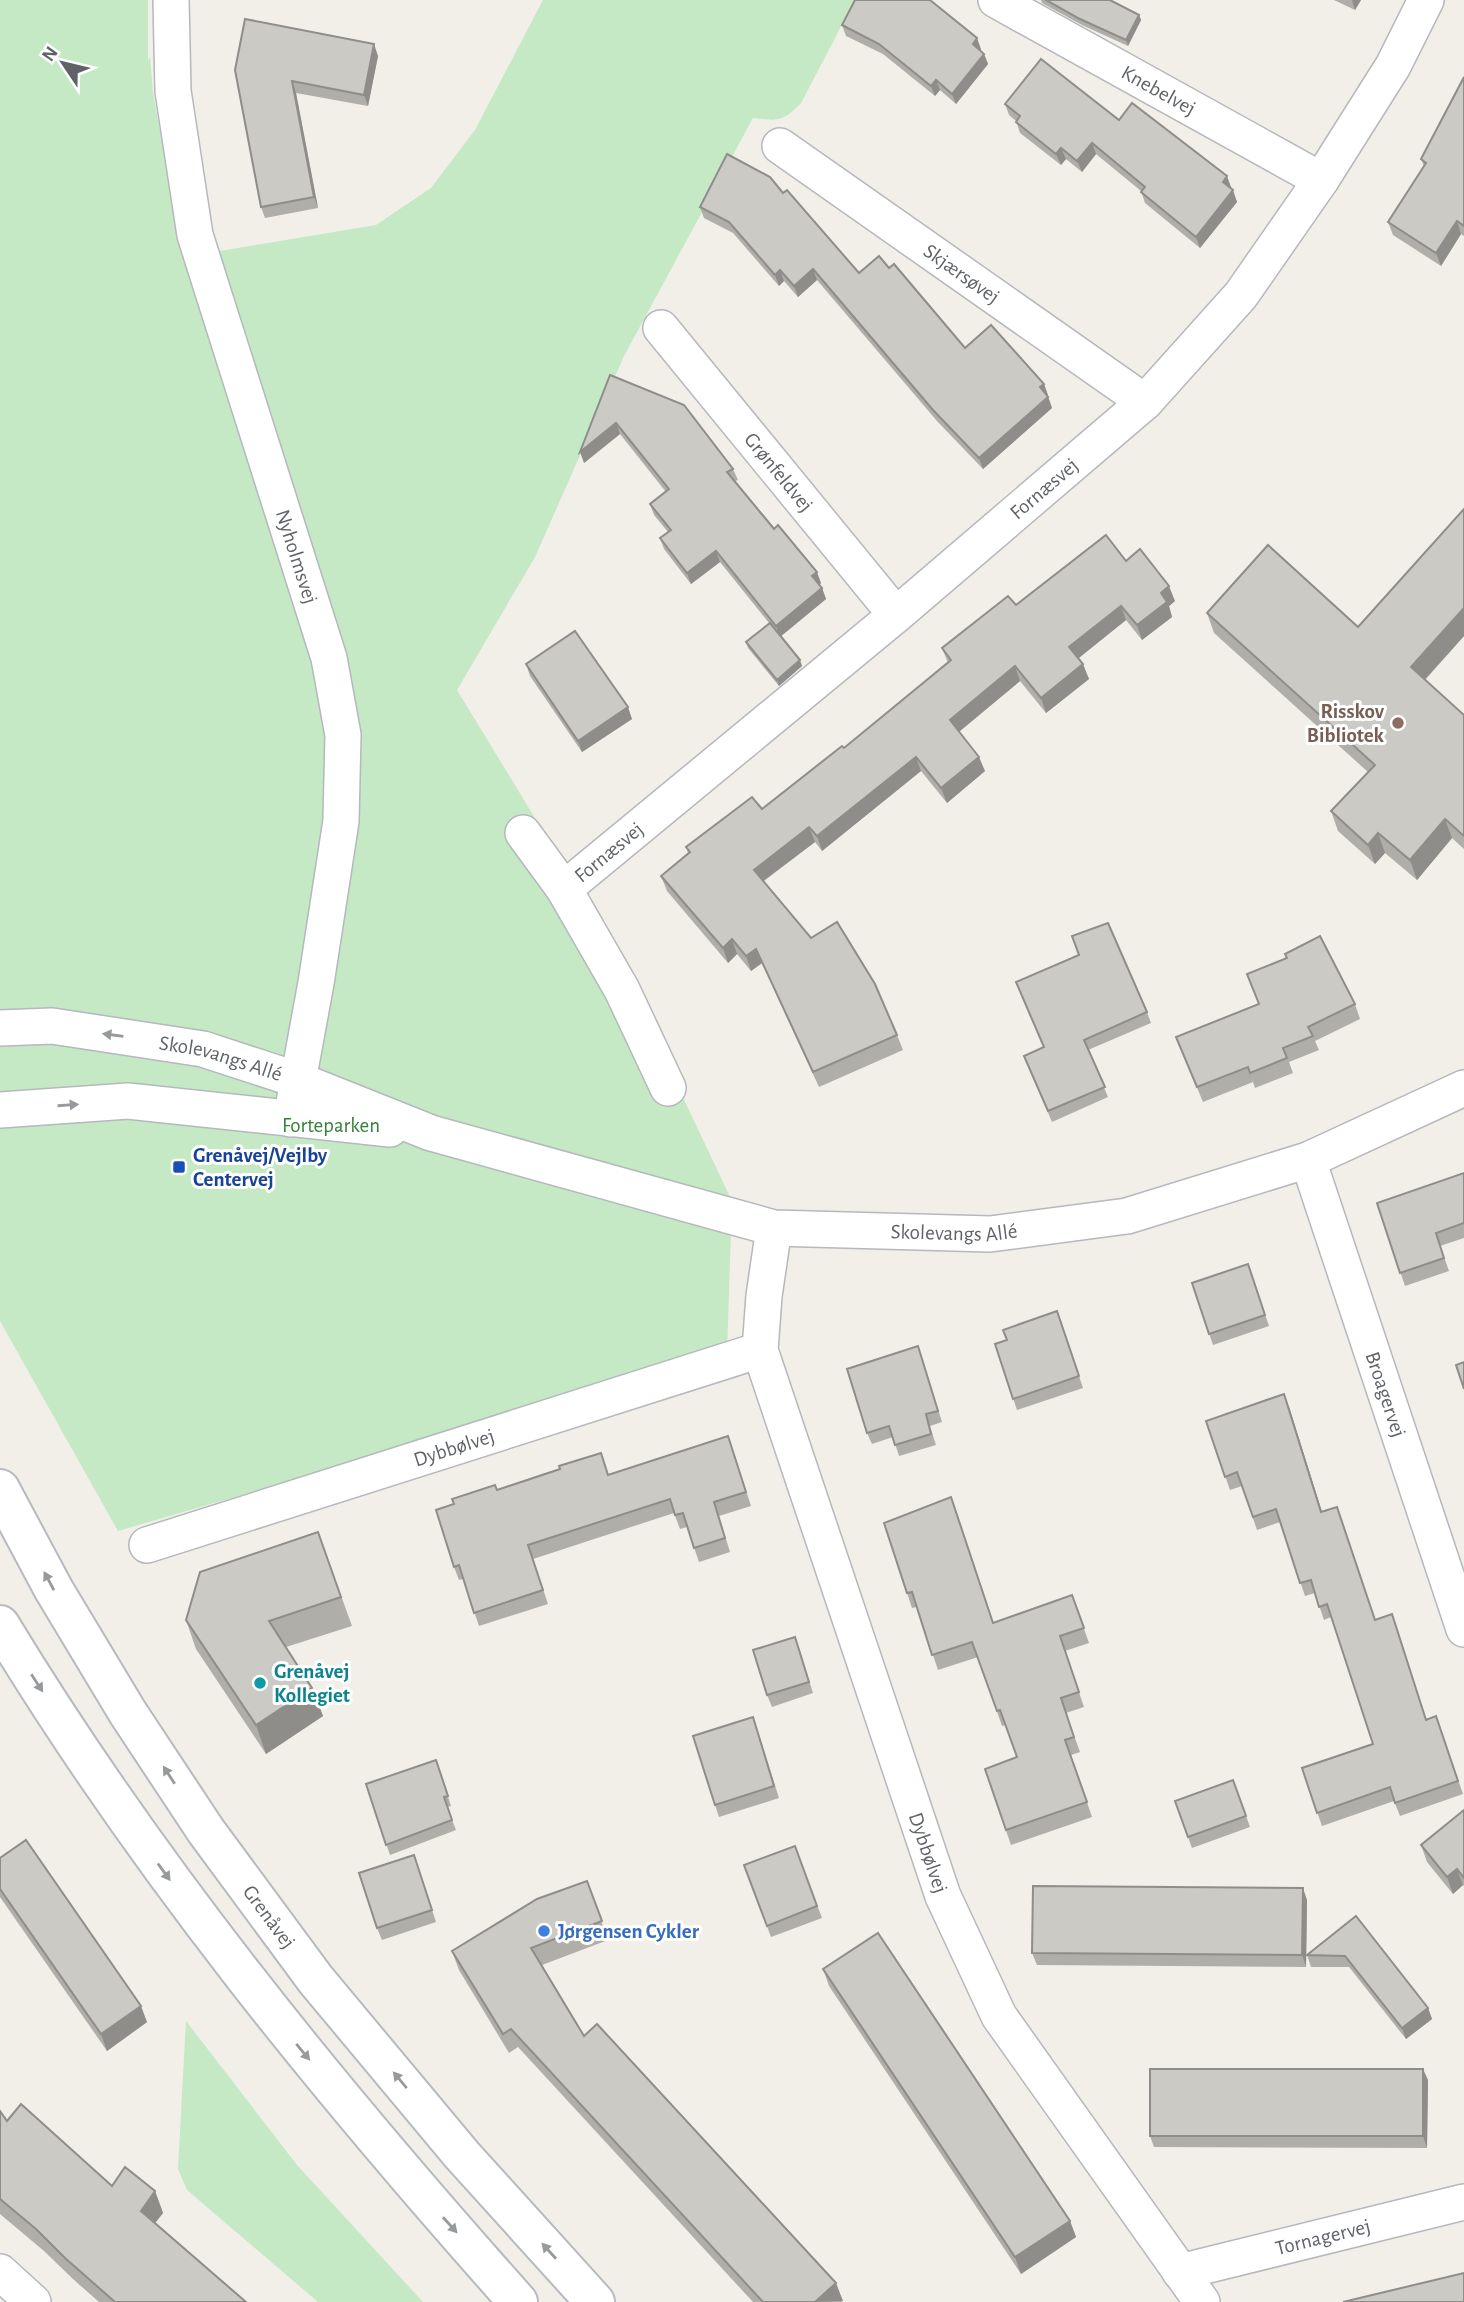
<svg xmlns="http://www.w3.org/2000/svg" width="1464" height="2302" font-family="'Alegreya Sans',sans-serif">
<rect width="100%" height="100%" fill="#f1efe8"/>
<!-- green -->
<g fill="#c5e8c5">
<path d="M 0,0 L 148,0 L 148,61 L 150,57 L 153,93 L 183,257 L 376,225 L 431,188 L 475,130 L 543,0 L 855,0 L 801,103 C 783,122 778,121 753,118 L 624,356 L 535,557 L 457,690 L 605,933 L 732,1201 L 727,1353 L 118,1531 L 0,1321 Z"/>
<polygon points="186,2021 297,2165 423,2302 318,2302 187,2190 178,2169"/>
</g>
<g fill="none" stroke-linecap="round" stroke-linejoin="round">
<defs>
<g id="street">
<path id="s1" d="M 171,0 L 173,91 L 195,235 L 329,658 L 343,735 L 341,821 L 316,983 L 291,1119"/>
<path id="s2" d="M 996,0 L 1321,180"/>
<path id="s3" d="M 780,146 L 1145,402"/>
<path id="s4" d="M 661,328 L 896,615"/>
<polyline points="523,833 564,889 622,990 668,1088"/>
<path id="s5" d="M 564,889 L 896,615 L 1145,402 L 1241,295 L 1321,180 L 1393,66 L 1426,0"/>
<path id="s6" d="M 0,1028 L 52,1026 L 203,1049 L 298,1080 L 431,1133 L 774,1228 L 990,1234 L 1127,1216 L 1308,1160 L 1464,1088"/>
<polyline points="0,1110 128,1101 390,1129"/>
<path id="s7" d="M 1308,1160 L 1464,1629"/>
<path id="s8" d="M 774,1228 L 764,1296 L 760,1350 L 943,1896 L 999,2016 L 1202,2302"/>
<path id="s9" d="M 147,1545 L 760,1350"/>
<polyline points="0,2272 33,2302"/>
<path id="s10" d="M 1180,2272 L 1464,2202"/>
</g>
<g id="secondary">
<path id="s11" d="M 0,1489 L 54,1590 L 128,1713 L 206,1831 L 316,1980 L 462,2155 L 595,2302"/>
<path d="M 0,1625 C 148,1869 329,2090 518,2302"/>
</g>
</defs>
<!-- street casing -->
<use href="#street" stroke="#b5b8bc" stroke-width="38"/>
<!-- secondary casing -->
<use href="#secondary" stroke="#b6babf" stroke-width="42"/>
<!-- street -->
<use href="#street" stroke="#fff" stroke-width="35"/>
<!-- secondary -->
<use href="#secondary" stroke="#fff" stroke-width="38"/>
</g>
<!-- wall -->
<g fill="#afaea9">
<polygon points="1041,0 1110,0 1139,15 1141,20 1128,46 1082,25 1042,3"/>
<polygon points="1334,0 1361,0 1355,10"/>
<polygon points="842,25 981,49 980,50 984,54 988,64 956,104 940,90 935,96 883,54 846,36"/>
<polygon points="378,56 368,106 296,93 318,208 265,218 261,207 235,70"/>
<polygon points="1464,77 1464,236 1461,234 1441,266 1393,235 1388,222 1424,166 1421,159"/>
<polygon points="1005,104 1119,120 1231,187 1237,202 1200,248 1145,203 1141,191 1096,154 1082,172 1066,159 1061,165 1020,133 1016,121 1009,115"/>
<polygon points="783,193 859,273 889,268 965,348 1044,384 1052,408 983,469 937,421 817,280 798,297 784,281 779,286 733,233 704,218 700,207"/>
<polygon points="610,375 733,469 738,480 735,481 821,583 819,585 822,588 826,599 781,636 802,666 779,686 748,648 746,642 769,623 720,562 691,584 664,549 660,538 668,532 654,515 650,504 666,492 620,434 584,463"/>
<polygon points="1126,561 1175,601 1169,606 1172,617 1142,640 1126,620 1078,658 1089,679 1046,713 1020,681 959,732 985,771 947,803 921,771 822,851 815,842 764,881 811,938 897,1035 903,1050 819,1087 762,963 751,971 737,954 728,963 667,891 661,876 688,853 686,847 762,809 844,748 948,663 942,648 1016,605"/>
<polygon points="1207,613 1464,636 1425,680 1464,715 1464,849 1452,838 1417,880 1385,853 1375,864 1338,831 1331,811 1368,772 1214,633"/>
<polygon points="526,664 632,719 582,752 530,676"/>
<polygon points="1285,954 1355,1004 1360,1019 1315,1041 1319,1050 1289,1062 1293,1073 1255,1088 1253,1082 1203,1102 1176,1037 1258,1004 1286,958"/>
<polygon points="1016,982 1147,1012 1151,1023 1088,1050 1108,1097 1052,1122 1024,1056 1044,1047"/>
<polygon points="1464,1173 1464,1238 1440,1246 1449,1271 1405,1286 1377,1203"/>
<polygon points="1248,1264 1269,1326 1213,1345 1192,1283"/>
<polygon points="1057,1311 1083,1388 1017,1410 995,1344 1007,1340"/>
<polygon points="918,1346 942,1422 930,1426 936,1445 899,1456 893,1437 872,1444 867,1433"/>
<polygon points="1289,1407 1322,1512 1375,1620 1392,1614 1426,1719 1436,1716 1463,1794 1400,1816 1394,1801 1322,1826 1302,1768 1373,1744 1331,1617 1324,1620 1315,1593 1305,1596 1280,1522 1257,1530 1242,1486 1230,1490 1206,1421"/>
<polygon points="733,1450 751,1506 719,1516 730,1552 699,1562 687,1527 680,1529 674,1513 533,1559 548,1604 479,1626 463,1579 459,1580 454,1567 454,1504 497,1490 608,1474"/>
<polygon points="884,1523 993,1623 1072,1595 1089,1643 1065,1651 1084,1707 1066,1713 1080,1752 1071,1755 1092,1817 1011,1845 985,1769 1017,1757 1006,1725 1002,1726 978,1657 938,1670 917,1607 912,1608"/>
<polygon points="318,1532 352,1626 286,1647 312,1688 323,1716 266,1754 196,1649 186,1620"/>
<polygon points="799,1648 813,1693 772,1707 767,1695"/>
<polygon points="757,1728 779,1798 719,1817 715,1805"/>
<polygon points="436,1760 451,1806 447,1807 456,1830 390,1855 366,1784"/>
<polygon points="1233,1780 1250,1827 1192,1848 1175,1801"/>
<polygon points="1464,1810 1464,1886 1463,1885 1453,1894 1427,1862 1421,1845"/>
<polygon points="795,1846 822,1918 771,1937 744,1865"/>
<polygon points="414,1855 436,1922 382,1940 377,1928"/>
<polygon points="0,1858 147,2022 107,2051 0,1897"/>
<polygon points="587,1881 608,1940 542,1965 584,2036 836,2283 842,2302 753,2302 518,2047 509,2053 459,1970 452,1951"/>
<polygon points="1307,1900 1306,1967 1037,1965 1032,1953"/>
<polygon points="1356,1916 1428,2008 1432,2019 1406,2039 1349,1967 1311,1967 1307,1955"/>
<polygon points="823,1969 1070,2221 1076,2237 1021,2274 829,1986"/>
<polygon points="1428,2080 1427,2148 1154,2147 1150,2136"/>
<polygon points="0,2111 7,2121 112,2186 155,2191 163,2213 155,2223 246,2302 99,2302 73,2279 44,2251 0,2214"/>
</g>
<!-- shaded-wall -->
<g fill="#8f8d8a">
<polygon points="1352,0 1361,0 1355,10"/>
<polygon points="1139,15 1141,20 1128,46 1126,40"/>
<polygon points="977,38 981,49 977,55 973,44"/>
<polygon points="374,44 378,56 368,106 364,95"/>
<polygon points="984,54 988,64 956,104 952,94"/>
<polygon points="936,80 940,90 935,96 931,86"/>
<polygon points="292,81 296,93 318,208 314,197"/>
<polygon points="1092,143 1096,154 1082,172 1077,161"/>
<polygon points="1061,148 1066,159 1061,165 1056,154"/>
<polygon points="1227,176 1231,187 1227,193 1223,182"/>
<polygon points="1233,190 1237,202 1200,248 1196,237"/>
<polygon points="1457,221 1461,234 1441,266 1436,253"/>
<polygon points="813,269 817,280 798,297 794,286"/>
<polygon points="780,270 784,281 779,286 775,275"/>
<polygon points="1044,384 1048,395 1044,398 1040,387"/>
<polygon points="1048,397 1052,408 983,469 979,458"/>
<polygon points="616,423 620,434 584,463 580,452"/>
<polygon points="716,551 720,562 691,584 687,573"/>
<polygon points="817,572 821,583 816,587 812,576"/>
<polygon points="1169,586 1175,601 1169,606 1172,617 1142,640 1137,625 1161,593"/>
<polygon points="822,588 826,599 780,637 776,626"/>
<polygon points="1121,606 1126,620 1074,662 1069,647"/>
<polygon points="1464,608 1464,636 1418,687 1411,667"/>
<polygon points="800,660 802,666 779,686 777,680"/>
<polygon points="1083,664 1089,679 1046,713 1041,698"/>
<polygon points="1015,666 1020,681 955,735 950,720"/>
<polygon points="628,707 632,719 582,752 578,741"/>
<polygon points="916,757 921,771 822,851 817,836"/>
<polygon points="979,757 985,771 947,803 941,788"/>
<polygon points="1445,819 1452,838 1417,880 1410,860"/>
<polygon points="809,827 815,842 759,884 754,870"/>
<polygon points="1378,833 1385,853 1375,864 1368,845"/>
<polygon points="732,939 737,954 728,963 723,948"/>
<polygon points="756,949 762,963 751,971 746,956"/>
<polygon points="1284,1394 1289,1407 1326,1525 1321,1512"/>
<polygon points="312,1688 323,1716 266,1754 256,1725"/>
<polygon points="1457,1869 1463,1885 1453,1894 1447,1877"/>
<polygon points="1303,1888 1307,1900 1306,1967 1302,1955"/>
<polygon points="141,2006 147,2022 107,2051 101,2034"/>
<polygon points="1428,2008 1432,2019 1406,2039 1402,2028"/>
<polygon points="1423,2069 1428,2080 1427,2148 1423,2136"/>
<polygon points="155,2191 163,2213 148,2232 141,2211"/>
<polygon points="1070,2221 1076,2237 1021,2274 1015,2257"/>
<polygon points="836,2283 843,2301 815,2302"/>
</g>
<!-- building -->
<g fill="#cccac5" stroke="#8f8d8a" stroke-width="2">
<polygon points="855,0 930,0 977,38 973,44 984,54 952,94 936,80 931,86 879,44 842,25"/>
<polygon points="1046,0 1110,0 1139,15 1126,40 1080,19"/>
<polygon points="245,19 374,44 364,95 292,81 314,197 261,207 235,70"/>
<polygon points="1041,59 1119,120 1132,103 1227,176 1223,182 1233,190 1196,237 1141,192 1145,187 1092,143 1077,161 1061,148 1056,154 1016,122 1020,116 1005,104"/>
<polygon points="1464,77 1464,226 1457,221 1436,253 1388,222 1426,163 1421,159"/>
<polygon points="727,154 770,177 783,193 787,190 859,273 879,256 889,268 894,264 965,348 991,325 1044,384 1040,387 1048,397 979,458 933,410 813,269 794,286 780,270 775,275 729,222 700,207"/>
<polygon points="610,375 684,405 733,469 727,472 774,529 778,525 817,572 812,576 822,588 776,626 716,551 687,573 660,538 671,530 650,504 669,489 616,423 580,452"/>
<polygon points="1464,509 1464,608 1411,667 1464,715 1464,836 1445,819 1410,860 1378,833 1368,845 1331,811 1375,765 1207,613 1268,545 1358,627"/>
<polygon points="1106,535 1126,561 1140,549 1169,586 1161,593 1167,602 1137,625 1121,606 1069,647 1083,664 1041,698 1015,666 950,720 979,757 941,788 916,757 817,836 809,827 754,870 811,938 837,922 875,984 897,1035 813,1072 756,949 746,956 732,939 723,948 661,876 690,852 686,847 752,797 762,809 842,746 844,748 951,660 942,648 1008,596 1016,605"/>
<polygon points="770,623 800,660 777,680 746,642"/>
<polygon points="575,631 628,707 578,741 526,664"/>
<polygon points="1108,923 1147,1012 1084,1040 1105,1087 1048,1111 1024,1056 1044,1047 1016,982 1079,955 1072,936"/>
<polygon points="1320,936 1355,1004 1308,1027 1313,1036 1283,1048 1287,1058 1250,1073 1248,1067 1197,1087 1176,1037 1259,1004 1247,974 1287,958 1285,954"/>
<polygon points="1464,1173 1464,1223 1436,1233 1444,1258 1400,1273 1377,1203"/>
<polygon points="1248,1264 1265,1315 1209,1334 1192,1283"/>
<polygon points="1057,1311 1079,1376 1013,1399 995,1344 1007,1340 1003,1330"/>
<polygon points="918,1346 938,1411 926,1414 931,1434 895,1445 889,1426 867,1433 847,1369"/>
<polygon points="1464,1362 1464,1389 1456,1365"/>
<polygon points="1284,1394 1321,1512 1337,1507 1375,1620 1392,1614 1426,1720 1436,1716 1458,1781 1395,1803 1390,1787 1317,1813 1302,1768 1373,1744 1327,1604 1319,1607 1311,1580 1300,1583 1276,1509 1253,1517 1237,1472 1225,1477 1206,1421"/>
<polygon points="728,1436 746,1492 714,1502 725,1538 694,1548 683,1513 675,1515 670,1499 528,1545 543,1590 474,1613 459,1565 454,1567 436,1510 454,1504 452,1499 495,1485 497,1490 560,1469 559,1466 601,1453 608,1475"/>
<polygon points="951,1497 993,1623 1072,1595 1084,1628 1060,1636 1079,1692 1061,1698 1074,1737 1065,1740 1087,1802 1006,1830 985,1769 1017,1757 1000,1710 997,1711 972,1642 932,1655 912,1592 907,1593 884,1523"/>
<polygon points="318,1532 341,1597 269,1621 312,1688 256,1725 186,1620 200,1572"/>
<polygon points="795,1637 809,1682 767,1695 753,1650"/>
<polygon points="753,1717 774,1786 715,1805 693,1736"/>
<polygon points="436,1760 448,1796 444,1797 452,1820 386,1845 366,1784"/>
<polygon points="1233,1780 1246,1816 1188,1837 1175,1801"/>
<polygon points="1464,1810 1464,1878 1457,1869 1447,1877 1421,1845"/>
<polygon points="26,1840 141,2006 101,2034 0,1889 0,1858"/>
<polygon points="795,1846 817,1906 767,1926 744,1865"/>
<polygon points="414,1855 432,1910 377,1928 359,1873"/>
<polygon points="587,1881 602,1921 531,1948 584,2036 597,2024 836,2283 815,2302 763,2302 511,2029 503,2034 452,1951 537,1899"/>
<polygon points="1033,1886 1303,1888 1302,1955 1032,1953"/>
<polygon points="1356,1916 1428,2008 1402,2028 1345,1956 1307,1955"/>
<polygon points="878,1933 1070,2221 1015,2257 823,1969"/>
<rect x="1150" y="2069" width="273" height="67"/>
<polygon points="21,2104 112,2186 125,2167 155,2191 141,2211 246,2302 115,2302 65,2258 36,2229 0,2199 0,2111 7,2121"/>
<polygon points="1464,2273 1464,2302 1343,2302"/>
</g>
<!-- one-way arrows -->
<defs><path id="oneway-solid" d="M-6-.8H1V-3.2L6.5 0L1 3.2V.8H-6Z" transform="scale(1.75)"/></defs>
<g fill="#979a9d">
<use href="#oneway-solid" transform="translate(113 1035) rotate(-172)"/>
<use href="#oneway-solid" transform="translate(68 1105) rotate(-4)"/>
<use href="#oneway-solid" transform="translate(49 1581) rotate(-118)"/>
<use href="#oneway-solid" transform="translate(37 1683) rotate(57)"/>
<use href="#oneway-solid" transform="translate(169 1775) rotate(-123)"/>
<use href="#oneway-solid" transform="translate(164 1872) rotate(54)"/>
<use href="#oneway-solid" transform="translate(303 2052) rotate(50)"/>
<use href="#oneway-solid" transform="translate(400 2080) rotate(-130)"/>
<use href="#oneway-solid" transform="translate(450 2225) rotate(48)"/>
<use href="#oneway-solid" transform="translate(549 2251) rotate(-132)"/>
</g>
<!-- markers -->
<circle fill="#8d6e63" stroke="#fff" stroke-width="2.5" cx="1398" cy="723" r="7"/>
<rect fill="#1a4fb4" stroke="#fff" stroke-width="2.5" x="172" y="1160" width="14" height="14" rx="3.5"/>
<circle fill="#0f9aa8" stroke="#fff" stroke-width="2.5" cx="260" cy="1683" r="7"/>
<circle fill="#3f7fe0" stroke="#fff" stroke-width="2.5" cx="544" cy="1931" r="7"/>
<g text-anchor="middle" stroke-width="6" stroke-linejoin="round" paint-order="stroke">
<!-- street labels -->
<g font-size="21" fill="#5f6368" stroke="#fff">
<text dy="7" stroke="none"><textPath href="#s2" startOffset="186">Knebelvej</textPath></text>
<text dy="7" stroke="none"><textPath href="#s3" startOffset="222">Skjærsøvej</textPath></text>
<text dy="7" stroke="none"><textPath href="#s4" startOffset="186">Grønfeldvej</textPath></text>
<text dy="7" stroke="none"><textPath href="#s5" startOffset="625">Fornæsvej</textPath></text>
<text dy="7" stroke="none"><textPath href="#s1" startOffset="574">Nyholmsvej</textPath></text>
<text dy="7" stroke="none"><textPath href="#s5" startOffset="58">Fornæsvej</textPath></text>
<text dy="7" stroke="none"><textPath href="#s6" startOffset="224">Skolevangs Allé</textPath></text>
<text dy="7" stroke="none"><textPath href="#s6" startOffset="984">Skolevangs Allé</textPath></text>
<text dy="7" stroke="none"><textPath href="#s7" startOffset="247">Broagervej</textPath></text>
<text dy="7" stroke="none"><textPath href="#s9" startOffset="322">Dybbølvej</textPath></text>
<text dy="7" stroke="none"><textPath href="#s8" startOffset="653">Dybbølvej</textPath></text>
<text dy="7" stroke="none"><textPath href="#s11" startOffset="506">Grenåvej</textPath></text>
<text dy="7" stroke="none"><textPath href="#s10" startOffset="147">Tornagervej</textPath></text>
</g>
<!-- education labels -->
<g font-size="21" font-weight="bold" fill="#785e54" stroke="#fff" text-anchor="end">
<text x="1384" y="718">Risskov<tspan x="1384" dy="24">Bibliotek</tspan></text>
</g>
<!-- park labels -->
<g font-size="21" fill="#348238" stroke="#fff">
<text x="331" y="1132">Forteparken</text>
</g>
<!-- transit labels -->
<g font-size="21" font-weight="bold" fill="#164399" stroke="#fff" text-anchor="start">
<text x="193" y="1162">Grenåvej/Vejlby<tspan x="193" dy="24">Centervej</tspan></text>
</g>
<!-- culture labels -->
<g font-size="21" font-weight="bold" fill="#0d838f" stroke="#fff" text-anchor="start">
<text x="274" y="1678">Grenåvej<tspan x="274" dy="24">Kollegiet</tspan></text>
</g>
<!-- shop labels -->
<g font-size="21" font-weight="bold" fill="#366cbe" stroke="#fff" text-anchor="start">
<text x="558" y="1938">Jørgensen Cykler</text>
</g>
</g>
<!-- north arrow -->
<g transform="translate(63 63) rotate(305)" stroke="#ffffff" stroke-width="5" paint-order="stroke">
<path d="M0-5L12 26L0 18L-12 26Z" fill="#5f6368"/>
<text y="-10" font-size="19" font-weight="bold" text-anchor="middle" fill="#5f6368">N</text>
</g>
</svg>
